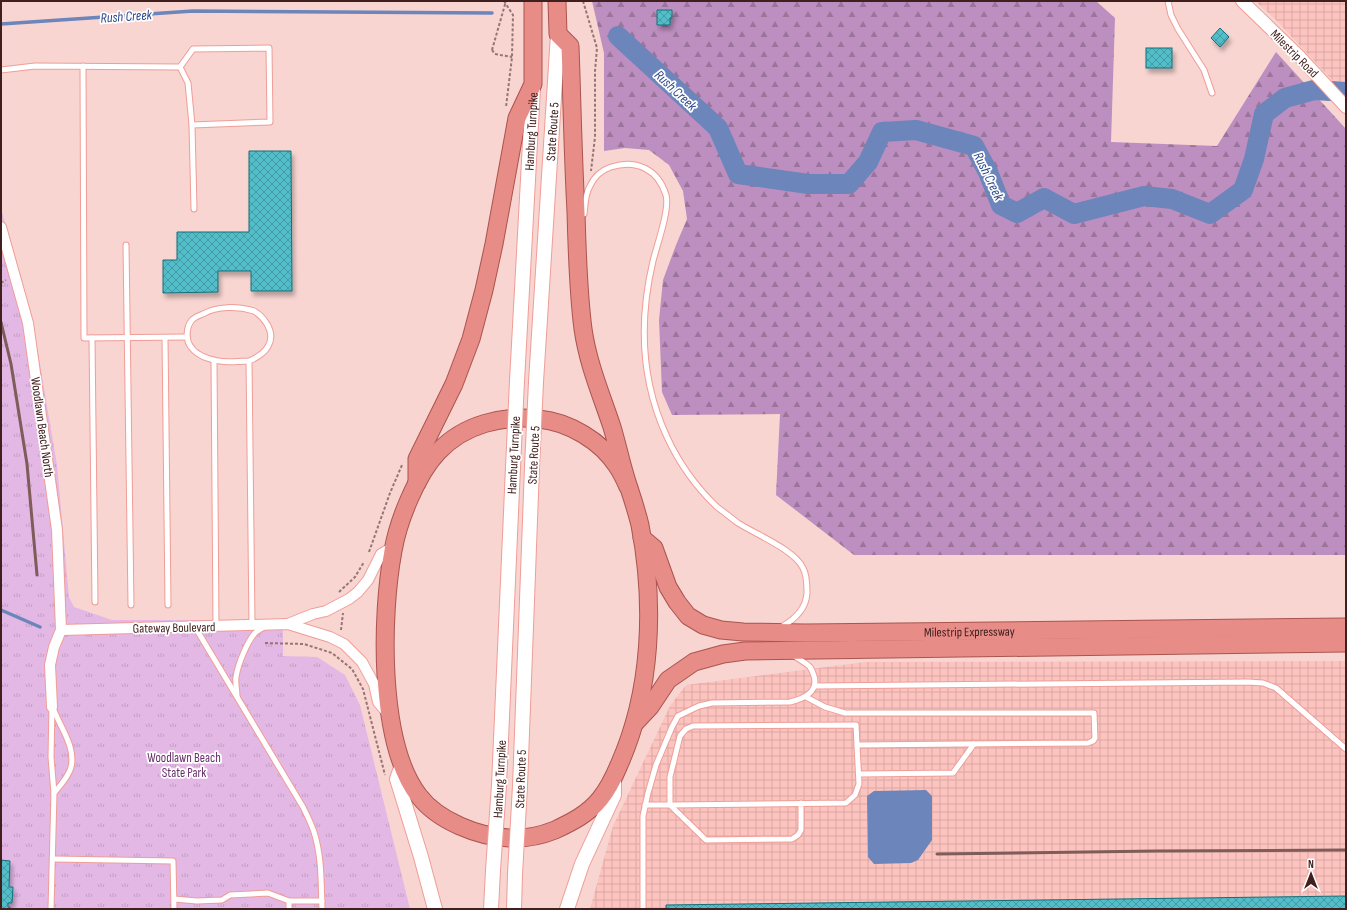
<svg xmlns="http://www.w3.org/2000/svg" width="1347" height="910" font-family="'Sofia Sans Condensed',sans-serif">
<defs>
<pattern id="industrial-grid" width="8" height="8" patternUnits="userSpaceOnUse"><rect width="8" height="8" fill="#fdc4bf"/><path d="M0 4h8M4 0v8" fill="none" stroke="#daa8a4"/></pattern>
<pattern id="forest-firs" width="22" height="20" patternUnits="userSpaceOnUse"><rect width="22" height="20" fill="#bd8fc0"/><path d="M5 1l3.5 6h-7zM16 11l3.5 6h-7z" fill="#9b749b"/></pattern>
<pattern id="park-tufts" width="24" height="20" patternUnits="userSpaceOnUse"><rect width="24" height="20" fill="#e3b8e5"/><path d="M3 7l-1-3M5 7V3M7 7l1-3M15 17l-1-3M17 17v-4M19 17l1-3" fill="none" stroke="#c49ec4"/></pattern>
<pattern id="building-cross-hatch" width="8" height="8" patternUnits="userSpaceOnUse"><rect width="8" height="8" fill="#51bec9"/><path d="M0 0l8 8M0 8l8-8" fill="none" stroke="#459aa3"/></pattern>
<filter id="shadow"><feDropShadow dx="2.5" dy="4.5" stdDeviation="2" flood-color="#0004"/></filter>
</defs>
<rect width="100%" height="100%" fill="#f8d5d1"/>
<!-- industrial -->
<g fill="url(#industrial-grid)">
<polygon points="1255,1 1346,1 1346,95 1275,19"/>
<polygon points="1346,661 1346,909 590,909 613,826 670,706 686,685 865,662"/>
</g>
<!-- forest -->
<polygon fill="url(#forest-firs)" points="592,1 1096,1 1115,18 1111,142 1217,146 1276,52 1346,129 1346,555 854,555 776,495 780,414 672,415 662,392 659,320 663,280 676,245 687,219 683,191 669,165 649,150 625,148 604,151 604,53"/>
<!-- park -->
<polygon fill="url(#park-tufts)" points="1,208 37,347 57,465 69,597 74,607 112,620 283,620 283,656 317,657 345,675 360,705 410,909 1,909"/>
<!-- water -->
<polygon fill="#6c85ba" points="926,790 932,796 932,840 918,860 911,863 874,864 868,857 867,796 874,791"/>
<g fill="none" stroke-linecap="round" stroke-linejoin="round">
<!-- stream -->
<g stroke="#6c85ba" stroke-width="3.5">
<polyline points="1,24 193,11 492,13"/>
<polyline points="1,610 40,627"/>
</g>
<!-- river -->
<polyline stroke="#6c85ba" stroke-width="20" points="618,36 718,128 738,174 808,184 849,184 868,162 882,132 916,130 974,146 988,172 1001,205 1017,213 1044,198 1074,214 1144,196 1172,199 1210,214 1243,190 1254,159 1264,114 1285,98 1314,90 1346,92"/>
</g>
<!-- building -->
<g fill="url(#building-cross-hatch)" stroke="#136e77" filter="url(#shadow)">
<polygon points="657,10 672,10 672,18 670,18 670,25 657,25"/>
<polygon points="1220,28 1229,37 1220,47 1211,38"/>
<rect x="1146" y="48" width="26" height="20"/>
<polygon points="249,151 291,151 292,291 251,291 251,271 218,271 218,292 163,293 163,260 177,260 177,232 249,232"/>
<polygon points="1,860 10,861 9,887 13,887 12,903 8,903 8,907 10,907 10,909 1,909"/>
<polygon points="1346,896 1346,909 666,909 666,905"/>
</g>
<g fill="none" stroke-linecap="round" stroke-linejoin="round">
<defs>
<g id="service">
<polyline points="1168,1 1171,15 1178,29 1204,70 1212,93"/>
<polyline points="83,66 84,338 187,337"/>
<polyline points="180,67 188,83 192,125"/>
<polyline points="1,70 35,66 180,67 193,49 269,48 270,122 192,125 194,209"/>
<path d="M 584,214 C 585,205 585,194 590,186 C 594,177 602,170 611,167 C 636,159 658,169 666,195 C 670,209 657,245 653,261 C 639,320 641,381 667,437 C 679,463 696,487 717,507 C 724,512 731,518 738,523 C 755,534 795,550 803,568 C 807,575 807,585 807,593 C 806,609 794,620 781,627"/>
<polyline points="126,245 131,605"/>
<polyline points="92,338 95,602"/>
<polyline points="165,338 168,605"/>
<polyline points="214,360 216,626"/>
<path d="M 249,361 C 235,362 220,363 207,358 C 203,357 194,352 192,348 C 185,341 186,327 192,320 C 195,317 200,315 203,314 C 217,306 238,306 254,311 C 259,314 264,319 267,324 C 277,341 266,354 249,361 L 252,625"/>
<path d="M 195,627 L 303,807 C 307,815 311,823 314,832 C 322,857 321,883 322,909"/>
<polyline points="815,686 1248,682 1263,683 1276,688 1346,749"/>
<path d="M 237,696 C 237,689 235,683 236,677 C 238,664 247,642 255,633 C 258,630 263,628 266,626"/>
<polyline points="806,697 825,707 845,713 1094,713 1095,738 1093,741 1088,743 857,745"/>
<path d="M 54,710 C 60,727 76,747 71,767 C 69,776 60,786 54,793"/>
<polyline points="859,774 953,773 974,744"/>
<polyline points="645,805 670,805 846,803 855,795 859,784 856,725 693,726 686,729 680,736 670,777 670,805 706,840 792,839 798,835 801,830 801,803"/>
<polyline points="53,859 173,861 174,909"/>
<polyline points="174,899 197,901 222,900 230,895 268,893 289,901 322,901"/>
<polyline points="289,901 289,909"/>
<polyline points="51,909 54,793 51,757 52,707"/>
<path d="M 643,909 L 643,816 L 648,793 L 656,765 L 672,727 L 678,716 L 699,706 L 712,703 L 790,702 C 803,699 819,692 814,676 C 813,673 812,670 810,667 C 806,663 799,659 794,656"/>
</g>
<g id="minor">
<polyline points="1,227 28,323 57,530 61,630 54,647 50,665 52,707"/>
<polyline points="288,624 313,614 326,611 349,599 358,592 368,580 381,554 393,547"/>
<polyline points="61,630 288,624 330,637 344,644 362,662 374,684 378,702 388,714"/>
</g>
<polyline id="tertiary" points="1242,1 1299,56 1346,107"/>
<g id="secondary">
<path id="s1" d="M 517,381 L 533,88"/>
<path id="s2" d="M 536,382 L 558,34"/>
<polyline points="402,765 397,779 421,857 435,909"/>
<polyline points="499,785 513,467"/>
<polyline points="520,786 532,467"/>
<polyline points="491,909 493,870"/>
<polyline points="514,909 515,874"/>
<polyline points="567,909 582,864 614,795 614,777"/>
</g>
<g id="trunk">
<path d="M 557,1 L 558,34 L 570,46 C 572,101 573,157 576,212 C 577,251 578,290 583,329 C 588,364 601,394 612,427 C 618,447 622,468 629,488 C 633,500 637,513 640,525 C 655,604 652,691 619,765 C 614,777 608,789 600,799 C 588,814 572,822 555,830 C 540,836 525,839 509,838 C 479,837 438,821 419,796 C 378,743 381,615 393,551 C 398,521 417,474 438,452 C 464,424 503,415 539,419 C 569,422 601,441 617,466 C 622,473 625,480 628,487"/>
<polyline points="417,483 417,459 454,384 471,339 484,290 494,244 517,118 533,84 533,1"/>
<path id="s3" d="M 642,538 L 654,548 L 668,587 L 677,602 L 688,616 L 703,625 L 721,630 L 743,632 L 805,633 L 1346,627"/>
<polyline points="634,724 650,707 668,680 694,662 723,654 745,651 1346,643"/>
</g>
</defs>
<!-- service casing -->
<use href="#service" stroke="#f09d97" stroke-width="7"/>
<!-- minor casing -->
<use href="#minor" stroke="#f09d97" stroke-width="12"/>
<!-- tertiary casing -->
<use href="#tertiary" stroke="#f09d97" stroke-width="14"/>
<!-- secondary casing -->
<use href="#secondary" stroke="#f09d97" stroke-width="16"/>
<!-- trunk casing -->
<use href="#trunk" stroke="#aa544f" stroke-width="19"/>
<!-- path -->
<g stroke="#967572" stroke-width="2" stroke-dasharray="3 2" stroke-linecap="butt">
<polyline points="504,1 513,15 512,57 506,107"/>
<polyline points="583,1 597,48 595,71 595,137 591,171"/>
<polyline points="492,50 495,54 512,57"/>
<polyline points="1,283 6,280"/>
<polyline points="369,552 390,493 402,465"/>
<polyline points="339,592 355,577 364,562"/>
<polyline points="341,630 343,613"/>
<polyline points="265,643 304,644 332,653 352,669 363,689 385,775"/>
</g>
<!-- service -->
<use href="#service" stroke="#fff" stroke-width="5"/>
<!-- minor -->
<use href="#minor" stroke="#fff" stroke-width="10"/>
<!-- tertiary -->
<use href="#tertiary" stroke="#fff" stroke-width="12"/>
<!-- secondary -->
<use href="#secondary" stroke="#fff" stroke-width="14"/>
<!-- trunk -->
<use href="#trunk" stroke="#e88c88" stroke-width="17"/>
<!-- rail -->
<g stroke="#7d5c59" stroke-width="3">
<polyline points="1,322 11,364 27,464 37,575"/>
<polyline points="937,854 1157,851 1346,850"/>
</g>
<defs>
<g id="secondary-bridge">
<polyline points="513,467 517,381"/>
<polyline points="532,467 536,382"/>
<polyline points="493,870 499,785"/>
<polyline points="515,874 520,786"/>
</g>
</defs>
<!-- secondary-bridge casing -->
<use href="#secondary-bridge" stroke="#f09d97" stroke-width="16" stroke-linecap="butt"/>
<!-- path-bridge -->
<polyline stroke="#967572" stroke-width="2" stroke-dasharray="3 2" stroke-linecap="butt" points="492,50 506,1"/>
<!-- secondary-bridge -->
<use href="#secondary-bridge" stroke="#fff" stroke-width="14"/>
</g>
<g text-anchor="middle" stroke-width="3.5" stroke-linejoin="round" paint-order="stroke">
<!-- street labels -->
<g font-size="13" fill="#40201e" stroke="#fff">
<text transform="translate(1295 53) rotate(45)" y="5">Milestrip Road</text>
<text dy="5" stroke="none"><textPath href="#s1" startOffset="250">Hamburg Turnpike</textPath></text>
<text dy="5" stroke="none"><textPath href="#s2" startOffset="251">State Route 5</textPath></text>
<text transform="translate(43 427) rotate(82)" y="5">Woodlawn Beach North</text>
<text transform="translate(513 455) rotate(-87)" y="5">Hamburg Turnpike</text>
<text transform="translate(533 455) rotate(-87)" y="5">State Route 5</text>
<text transform="translate(174 627) rotate(-1)" y="5">Gateway Boulevard</text>
<text dy="5" stroke="none"><textPath href="#s3" startOffset="377">Milestrip Expressway</textPath></text>
<text transform="translate(499 779) rotate(-87)" y="5">Hamburg Turnpike</text>
<text transform="translate(520 779) rotate(-88)" y="5">State Route 5</text>
</g>
<!-- park labels -->
<g font-size="13" fill="#672f6b" stroke="#fff">
<text x="184" y="762">Woodlawn Beach<tspan x="184" dy="15">State Park</tspan></text>
</g>
<!-- water labels -->
<g font-size="14" font-style="italic" fill="#2b4689" stroke="#fff">
<text transform="translate(126 16) rotate(-4)" y="5">Rush Creek</text>
<text transform="translate(676 90) rotate(43)" y="5">Rush Creek</text>
<text transform="translate(989 176) rotate(64)" y="5">Rush Creek</text>
</g>
</g>
<!-- border -->
<rect width="1347" height="910" fill="none" stroke="#40201e" stroke-width="4"/>
<!-- north arrow -->
<g transform="translate(1311 874)" stroke="#ffffff" stroke-width="3" paint-order="stroke">
<path d="M0-3L7 15L0 10L-7 15Z" fill="#40201e"/>
<text y="-6" font-size="11" font-weight="bold" text-anchor="middle" fill="#40201e">N</text>
</g>
</svg>
